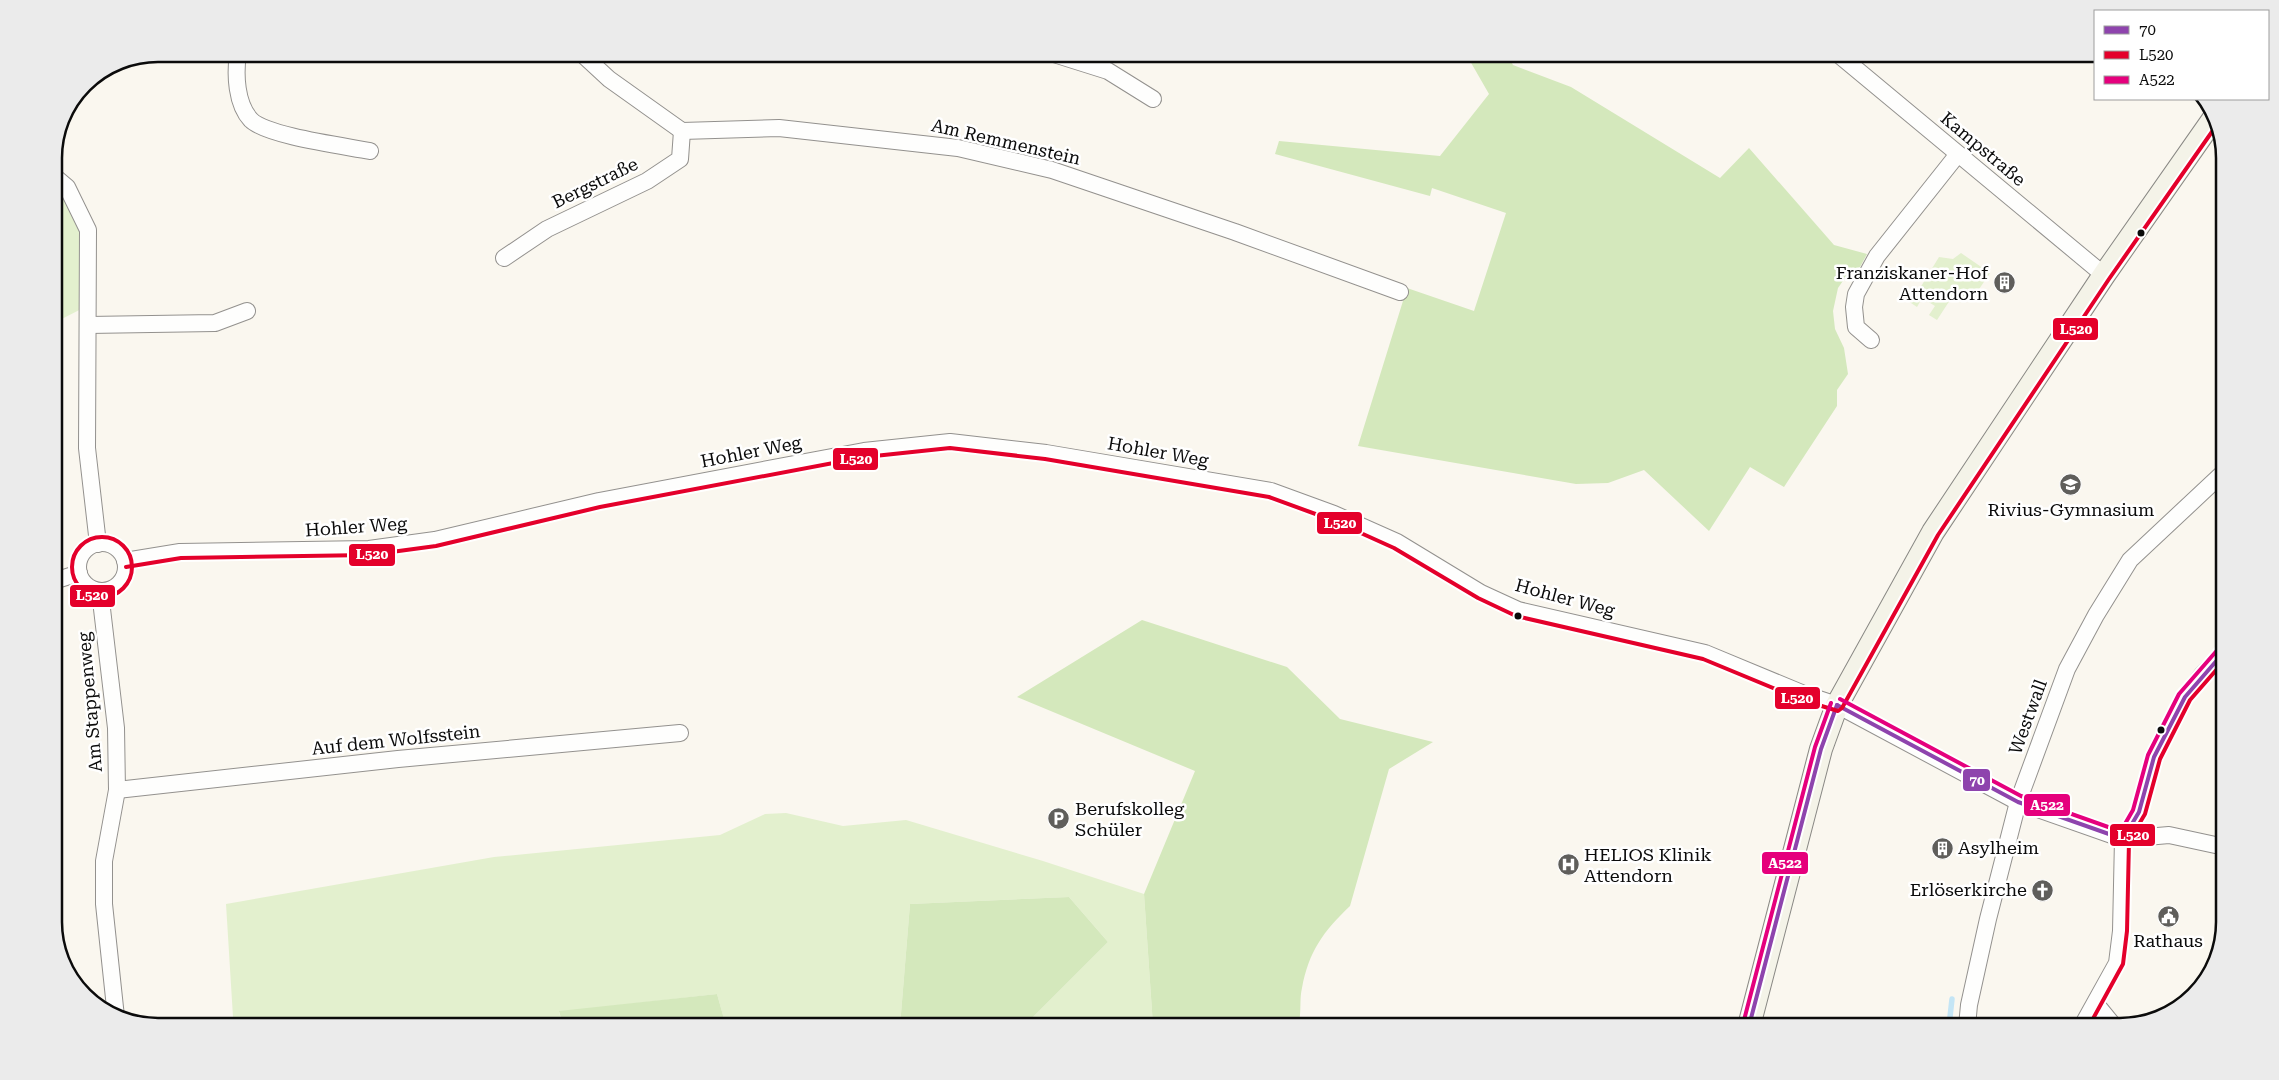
<svg xmlns="http://www.w3.org/2000/svg" width="2279" height="1080" font-family="'Roboto Serif',serif">
<rect width="100%" height="100%" fill="#faf7ef"/>
<!-- green -->
<g fill="#e3f0ce">
<polygon points="54,176 88,230 87,306 54,323"/>
<polygon points="1961,253 1990,273 1973,298 1966,293 1960,302 1952,297 1937,320 1929,315 1935,306 1922,298 1917,307 1908,301 1915,292 1917,293 1939,257 1953,259"/>
<polygon points="786,813 843,826 906,820 1043,861 1144,894 1153,1026 1030,1026 1031,1019 1108,942 1069,897 910,904 900,1026 726,1026 717,994 559,1012 563,1026 182,1026 233,1017 226,904 494,857 720,835 765,814"/>
</g>
<!-- forest -->
<g fill="#d4e8bc">
<polygon points="1466,54 1507,54 1513,65 1571,87 1720,178 1749,148 1834,245 1867,254 1860,267 1847,275 1838,288 1833,311 1835,329 1844,348 1848,374 1837,390 1837,406 1784,487 1750,467 1709,531 1644,470 1608,483 1576,484 1358,446 1407,288 1474,311 1506,213 1432,188 1430,196 1275,154 1279,141 1440,156 1489,94"/>
<path d="M 1142,620 L 1287,667 L 1340,719 L 1433,742 L 1389,769 L 1350,906 C 1323,932 1309,951 1302,988 C 1299,1001 1302,1013 1298,1026 L 1153,1026 L 1144,894 L 1195,771 L 1017,697 Z"/>
<polygon points="1069,897 1108,942 1031,1019 1030,1026 900,1026 910,904"/>
<polygon points="717,994 726,1026 563,1026 559,1011"/>
</g>
<g fill="none" stroke-linecap="round" stroke-linejoin="round">
<!-- stream -->
<polyline stroke="#c4e5f5" stroke-width="5.5" points="1949,1026 1952,999"/>
<defs>
<g id="street">
<path d="M 238,54 C 235,74 236,104 251,120 C 267,136 345,146 370,151"/>
<polyline points="582,54 609,79 682,131 779,128 958,148 1052,170 1235,232 1400,292"/>
<polyline points="1054,54 1108,71 1153,99"/>
<polyline points="1838,54 2104,275"/>
<polyline points="54,176 67,187 88,230 87,448 98,544"/>
<polyline points="504,258 547,229 647,181 680,159 682,131"/>
<polyline points="88,325 215,323 247,311"/>
<polyline points="1871,340 1856,327 1854,307 1856,294 1877,256 1958,154"/>
<circle cx="102" cy="567" r="24"/>
<polyline points="125,561 180,552 369,549 435,540 599,501 864,451 950,442 1046,453 1271,491 1334,514 1397,542 1481,593 1518,610 1705,653 1804,694 1837,705 2018,802 2123,839 2169,835 2220,846 2225,849"/>
<polyline points="54,581 79,573"/>
<polyline points="100,592 116,728 117,790 104,861 104,904 116,1017"/>
<polyline points="117,790 398,759 680,733"/>
<polyline points="2096,1004 2114,1026"/>
<polyline points="1967,1026 1969,1005 1988,919 2018,802 2067,669 2096,615 2130,560 2225,471"/>
<polyline points="2082,1026 2117,963 2121,931 2123,839 2139,812 2154,757 2185,697 2202,675 2225,651"/>
</g>
<polyline id="secondary" points="1749,1026 1821,749 1837,705 1933,532 2104,275 2214,118"/>
</defs>
<!-- street casing -->
<use href="#street" stroke="#93918e" stroke-width="18"/>
<!-- secondary casing -->
<use href="#secondary" stroke="#898884" stroke-width="24"/>
<!-- street -->
<use href="#street" stroke="#fefefd" stroke-width="16"/>
<!-- secondary -->
<use href="#secondary" stroke="#f4f3e8" stroke-width="22"/>
<defs>
<g id="bus-1">
<polyline points="1837,705 2018,802 2123,839"/>
<polyline points="2123,839 2139,812 2154,757 2185,697 2225,651"/>
<polyline points="1749,1026 1821,749 1837,705"/>
</g>
<g id="bus-2">
<circle cx="102" cy="567" r="30"/>
<polyline points="126,567 181,558 369,555 436,546 600,507 865,457 950,448 1045,459 1269,497 1332,520 1394,548 1478,598 1516,616 1703,659 1802,700 1838,711 1842,708 1938,535 2109,279 2216,126"/>
<polyline points="2089,1026 2123,964 2127,931 2129,841 2145,814 2160,759 2190,700 2225,660"/>
</g>
<g id="bus-3">
<polyline points="1840,699 2021,796 2125,833"/>
<polyline points="2118,836 2133,810 2148,755 2179,694 2220,647"/>
<polyline points="1743,1024 1815,747 1831,703"/>
</g>
</defs>
<!-- bus-1 casing -->
<use href="#bus-1" stroke="#fff" stroke-width="8"/>
<!-- bus-2 casing -->
<use href="#bus-2" stroke="#fff" stroke-width="8"/>
<!-- bus-3 casing -->
<use href="#bus-3" stroke="#fff" stroke-width="8"/>
<!-- bus-1 -->
<use href="#bus-1" stroke="#8e44ad" stroke-width="4"/>
<!-- bus-2 -->
<use href="#bus-2" stroke="#e4002b" stroke-width="4"/>
<!-- bus-3 -->
<use href="#bus-3" stroke="#e5007d" stroke-width="4"/>
</g>
<!-- icons -->
<defs>
<symbol id="building-disc" viewBox="-11 -11 22 22"><circle r="9.5" fill="#5f5e5b" stroke="#fff"/><path d="M-4-6H4V6H1V3H-1V6H-4ZM-2.5-4.3h1.7v1.8h-1.7ZM.8-4.3h1.7v1.8H.8ZM-2.5-1h1.7V.8h-1.7ZM.8-1h1.7V.8H.8Z" fill="#fff"/></symbol>
<symbol id="school-disc" viewBox="-11 -11 22 22"><circle r="9.5" fill="#5f5e5b" stroke="#fff"/><path d="M0-5L7-2L0 1L-7-2ZM-4 1L0 2.5L4 1V4Q0 6-4 4Z" fill="#fff"/></symbol>
<symbol id="parking-disc" viewBox="-11 -11 22 22"><circle r="9.5" fill="#5f5e5b" stroke="#fff"/><path d="M-3.5-5.5H1a3.5 3.5 0 0 1 0 7H-1V5.5H-3.5ZM-1-3.4V-.6H.8a1.4 1.4 0 0 0 0-2.8Z" fill="#fff"/></symbol>
<symbol id="hospital-disc" viewBox="-11 -11 22 22"><circle r="9.5" fill="#5f5e5b" stroke="#fff"/><path d="M-5-5h3v3.5h4V-5h3V5h-3V1.5h-4V5h-3Z" fill="#fff"/></symbol>
<symbol id="church-disc" viewBox="-11 -11 22 22"><circle r="9.5" fill="#5f5e5b" stroke="#fff"/><path d="M-1.2-6h2.4v3.5h3.3v2.4h-3.3V6h-2.4V-.1h-3.3v-2.4h3.3Z" fill="#fff"/></symbol>
<symbol id="civic-disc" viewBox="-11 -11 22 22"><circle r="9.5" fill="#5f5e5b" stroke="#fff"/><path d="M-.6-6.5H3V-4.5H.6V-3L4-1V1h2V6H-6V1h2V-1L-.6-3ZM-1.2 2.5V6h2.4V2.5Z" fill="#fff"/></symbol>
</defs>
<g fill-rule="evenodd">
<use href="#building-disc" x="1992" y="270" width="25" height="25"/>
<use href="#school-disc" x="2058" y="472" width="25" height="25"/>
<use href="#parking-disc" x="1046" y="806" width="25" height="25"/>
<use href="#building-disc" x="1930" y="836" width="25" height="25"/>
<use href="#hospital-disc" x="1556" y="852" width="25" height="25"/>
<use href="#church-disc" x="2030" y="878" width="25" height="25"/>
<use href="#civic-disc" x="2156" y="904" width="25" height="25"/>
</g>
<!-- markers -->
<g fill="#0b0b0b" stroke="#fff" stroke-width="2">
<circle cx="2141" cy="233" r="4.5"/>
<circle cx="1518" cy="616" r="4.5"/>
<circle cx="2161" cy="730" r="4.5"/>
</g>
<g text-anchor="middle" stroke-width="5" stroke-linejoin="round" paint-order="stroke">
<!-- street labels -->
<g font-size="18" fill="#0b0b0b" stroke="#fff">
<text transform="translate(1006 142) rotate(13)" y="6">Am Remmenstein</text>
<text transform="translate(1983 149) rotate(40)" y="6">Kampstraße</text>
<text transform="translate(595 183) rotate(-26)" y="6">Bergstraße</text>
<text transform="translate(751 452) rotate(-11)" y="6">Hohler Weg</text>
<text transform="translate(1158 452) rotate(10)" y="6">Hohler Weg</text>
<text transform="translate(356 527) rotate(-4)" y="6">Hohler Weg</text>
<text transform="translate(1565 598) rotate(15)" y="6">Hohler Weg</text>
<text transform="translate(90 702) rotate(-95)" y="6">Am Stappenweg</text>
<text transform="translate(2028 717) rotate(-70)" y="6">Westwall</text>
<text transform="translate(396 740) rotate(-6)" y="6">Auf dem Wolfsstein</text>
</g>
<!-- poi labels -->
<g font-size="18" fill="#0b0b0b" stroke="#fff" text-anchor="start">
<text x="1988" y="279" text-anchor="end">Franziskaner-Hof<tspan x="1988" dy="21">Attendorn</tspan></text>
<text x="2071" y="516" text-anchor="middle">Rivius-Gymnasium</text>
<text x="1075" y="815">Berufskolleg<tspan x="1075" dy="21">Schüler</tspan></text>
<text x="1958" y="854">Asylheim</text>
<text x="1584" y="861">HELIOS Klinik<tspan x="1584" dy="21">Attendorn</tspan></text>
<text x="2027" y="896" text-anchor="end">Erlöserkirche</text>
<text x="2168" y="947" text-anchor="middle">Rathaus</text>
</g>
</g>
<!-- crop -->
<path d="M0 0H2279V1080H0ZM158 62H2120A96 96 0 0 1 2216 158V922A96 96 0 0 1 2120 1018H158A96 96 0 0 1 62 922V158A96 96 0 0 1 158 62Z" fill="#ebebeb" fill-rule="evenodd"/>
<path fill="none" stroke="#0b0b0b" stroke-width="2.5" d="M158 62H2120A96 96 0 0 1 2216 158V922A96 96 0 0 1 2120 1018H158A96 96 0 0 1 62 922V158A96 96 0 0 1 158 62Z"/>
<g stroke="#fff" stroke-width="2">
<rect x="2052" y="317" width="47" height="24" rx="5" fill="#e4002b"/>
<rect x="832" y="447" width="47" height="24" rx="5" fill="#e4002b"/>
<rect x="1316" y="511" width="47" height="24" rx="5" fill="#e4002b"/>
<rect x="348" y="543" width="48" height="24" rx="5" fill="#e4002b"/>
<rect x="69" y="584" width="47" height="24" rx="5" fill="#e4002b"/>
<rect x="1774" y="686" width="47" height="24" rx="5" fill="#e4002b"/>
<rect x="1962" y="768" width="29" height="24" rx="5" fill="#8e44ad"/>
<rect x="2023" y="793" width="48" height="24" rx="5" fill="#e5007d"/>
<rect x="2109" y="823" width="47" height="24" rx="5" fill="#e4002b"/>
<rect x="1761" y="851" width="48" height="24" rx="5" fill="#e5007d"/>
</g>
<g font-size="14" text-anchor="middle" font-weight="bold" fill="#fff">
<text x="2076" y="334">L520</text>
<text x="856" y="464">L520</text>
<text x="1340" y="528">L520</text>
<text x="372" y="559">L520</text>
<text x="92" y="600">L520</text>
<text x="1797" y="703">L520</text>
<text x="1977" y="785">70</text>
<text x="2047" y="810">A522</text>
<text x="2133" y="840">L520</text>
<text x="1785" y="868">A522</text>
</g>
<!-- legend -->
<rect x="2094" y="10" width="175" height="90" fill="#ffffff" stroke="#9d9d9d"/>
<rect x="2104" y="26" width="25" height="8" fill="#8e44ad" stroke="#9d9d9d"/>
<text x="2139" y="35" font-size="15" fill="#0b0b0b">70</text>
<rect x="2104" y="51" width="25" height="8" fill="#e4002b" stroke="#9d9d9d"/>
<text x="2139" y="60" font-size="15" fill="#0b0b0b">L520</text>
<rect x="2104" y="76" width="25" height="8" fill="#e5007d" stroke="#9d9d9d"/>
<text x="2139" y="85" font-size="15" fill="#0b0b0b">A522</text>
</svg>
